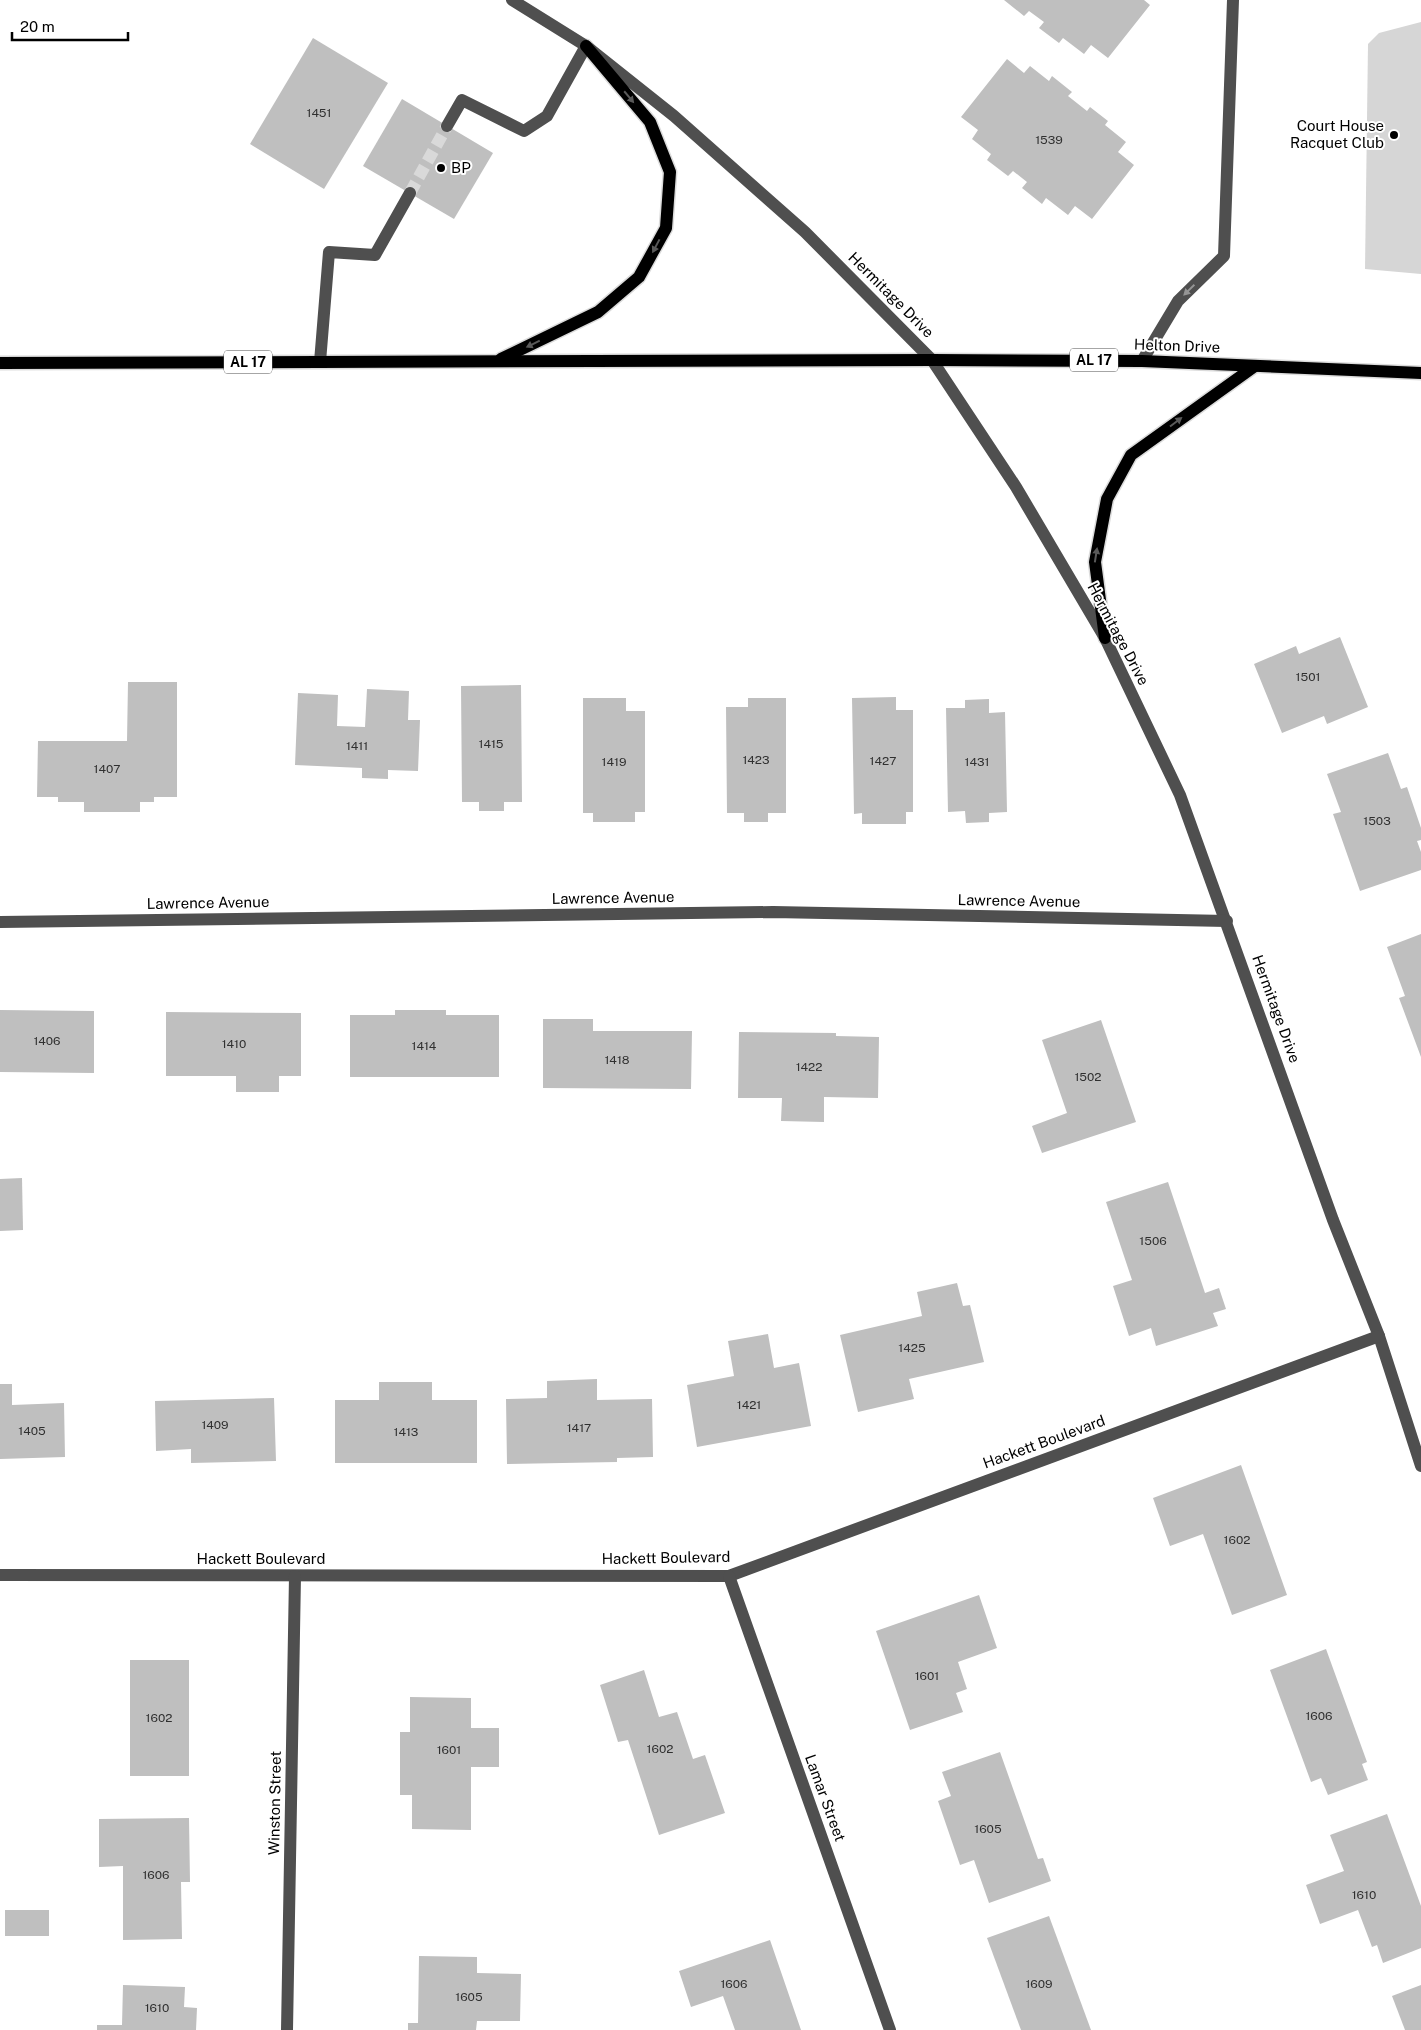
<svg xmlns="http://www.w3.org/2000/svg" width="1421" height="2030" font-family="'Public Sans',sans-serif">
<rect width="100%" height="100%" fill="#fff"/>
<!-- green -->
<polygon fill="#d6d6d6" points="1421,22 1421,274 1365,269 1368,44 1379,33"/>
<!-- building -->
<g fill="#bfbfbf">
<polygon points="1004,0 1144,0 1150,5 1108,58 1091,45 1084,54 1063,38 1059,43 1039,28 1044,22 1029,11 1024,16"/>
<polygon points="313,38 388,83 324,189 250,144"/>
<polygon points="1007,59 1024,73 1030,66 1049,81 1052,76 1072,92 1068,96 1087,111 1090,107 1108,121 1105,125 1126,142 1118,152 1134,165 1092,219 1075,206 1068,215 1046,198 1042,204 1022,188 1027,182 1013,171 1008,176 987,160 991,154 972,139 978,130 961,117"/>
<polygon points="402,99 493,153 454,219 363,166"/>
<polygon points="1340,637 1368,707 1327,724 1324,716 1282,733 1254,664 1296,646 1299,654"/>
<polygon points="128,682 177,682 177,797 154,797 154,802 140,802 140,812 84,812 84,802 58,802 58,797 37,797 38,741 127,741"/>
<polygon points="521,685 522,802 504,802 504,811 479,811 479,802 462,802 461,686"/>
<polygon points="367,689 409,691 408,720 420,720 418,771 388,770 388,779 362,778 362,768 295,765 298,693 338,695 337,726 365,727"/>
<polygon points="896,697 896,710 913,710 913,812 906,812 906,824 862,824 862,813 854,814 852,698"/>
<polygon points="583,698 626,698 626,711 645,711 645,812 635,812 635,822 593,822 593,813 583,813"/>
<polygon points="748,698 786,698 786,813 768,813 768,822 744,822 744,813 727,813 726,707 748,707"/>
<polygon points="989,699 989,713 1005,712 1007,812 989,813 989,822 966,823 965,811 948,812 946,708 965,708 965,700"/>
<polygon points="1388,753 1401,789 1407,787 1421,828 1421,840 1417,841 1421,852 1421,870 1360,891 1333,814 1341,812 1327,774"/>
<polygon points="1421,934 1421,1057 1399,998 1405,996 1387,947"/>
<polygon points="0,1010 94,1011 94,1073 0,1072"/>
<polygon points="395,1010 446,1010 446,1015 499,1015 499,1077 350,1077 350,1015 395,1015"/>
<polygon points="166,1012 301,1013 301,1076 279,1076 279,1092 236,1092 236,1076 166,1076"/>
<polygon points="543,1019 593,1019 593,1031 692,1031 691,1089 543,1088"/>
<polygon points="1101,1020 1136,1122 1042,1153 1032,1126 1067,1113 1042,1040"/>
<polygon points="739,1032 836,1033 836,1036 879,1037 878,1098 824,1097 824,1122 781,1121 782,1098 738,1098"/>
<polygon points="22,1178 23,1230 0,1231 0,1179"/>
<polygon points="1168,1182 1205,1293 1219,1288 1226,1309 1213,1313 1218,1326 1156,1346 1151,1328 1129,1336 1113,1286 1132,1280 1106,1202"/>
<polygon points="957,1283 963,1306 970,1305 984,1362 909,1379 914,1399 858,1412 840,1335 922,1316 917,1292"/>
<polygon points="768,1334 774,1368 799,1363 811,1426 697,1447 687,1385 734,1376 728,1341"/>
<polygon points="597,1379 597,1400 652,1399 653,1457 617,1458 617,1462 507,1464 506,1399 547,1398 547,1381"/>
<polygon points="379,1382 432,1382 432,1400 477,1400 477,1463 335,1463 335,1400 379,1400"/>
<polygon points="0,1384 12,1384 12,1405 64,1403 65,1457 0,1459"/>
<polygon points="274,1398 276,1461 191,1463 191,1449 156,1451 155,1401"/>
<polygon points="1241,1465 1287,1595 1232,1615 1203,1534 1170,1546 1153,1498"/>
<polygon points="979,1595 997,1648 958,1662 967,1689 956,1693 963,1712 910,1730 876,1631"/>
<polygon points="1326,1649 1367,1762 1362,1764 1368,1780 1328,1795 1321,1778 1311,1782 1270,1670"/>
<rect x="130" y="1660" width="59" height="116"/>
<polygon points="644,1670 659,1717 677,1712 693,1759 705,1755 725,1813 659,1835 628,1740 618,1742 600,1685"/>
<polygon points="410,1697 471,1698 471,1728 499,1728 499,1767 471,1767 471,1830 412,1829 412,1795 400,1795 400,1732 410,1732"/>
<polygon points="1000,1752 1038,1859 1043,1858 1051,1881 989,1903 974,1860 960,1865 938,1801 951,1796 942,1772"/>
<polygon points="1387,1814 1421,1906 1421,1948 1383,1963 1377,1945 1372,1947 1358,1910 1320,1924 1306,1885 1344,1871 1330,1835"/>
<polygon points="189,1818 190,1882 181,1882 182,1939 123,1940 123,1866 99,1867 99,1819"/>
<rect x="5" y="1910" width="44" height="26"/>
<polygon points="1049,1916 1091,2030 1021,2030 987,1938"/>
<polygon points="770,1940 801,2030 735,2030 723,1996 691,2007 679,1971"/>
<polygon points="419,1956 477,1957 477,1973 521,1974 520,2021 477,2021 476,2030 408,2030 408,2023 418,2023"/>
<polygon points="123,1985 185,1987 184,2007 197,2008 196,2030 97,2030 97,2025 122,2025"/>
<polygon points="1421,1985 1421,2030 1405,2030 1392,1996"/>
</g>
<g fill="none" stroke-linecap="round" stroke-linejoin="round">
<!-- minor-tunnel -->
<polyline stroke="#d9d9d9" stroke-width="12" stroke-dasharray="12 6" stroke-linecap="butt" points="410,193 447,126"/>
<defs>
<g id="major">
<polyline points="501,359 598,312 639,277 666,228 670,172 650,122 586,46"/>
<polyline points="0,363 932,360 1142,361 1421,373"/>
<polyline points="1105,638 1095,562 1107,499 1131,455 1255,366"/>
</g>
</defs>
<!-- major casing -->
<use href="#major" stroke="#dbdbdb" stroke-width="15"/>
<!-- minor -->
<g stroke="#4f4f4f" stroke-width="12">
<polyline points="512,0 586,46 674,116 805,232 932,360 1016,487 1105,638 1180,795 1333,1220 1379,1336 1421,1466"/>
<polyline points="447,126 462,100 524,131 547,116 586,46"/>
<polyline points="1142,361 1178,301 1224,256 1233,0"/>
<polyline points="320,362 329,252 375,255 410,193"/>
<polyline points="0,922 773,912 1227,921"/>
<polyline points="0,1575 729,1576 1379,1336"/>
<polyline points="729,1576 890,2030"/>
<polyline points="287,2030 295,1576"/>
</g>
<!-- major -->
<use href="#major" stroke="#000" stroke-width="12"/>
</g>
<!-- one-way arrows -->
<defs><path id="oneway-solid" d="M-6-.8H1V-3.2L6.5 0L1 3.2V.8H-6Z" transform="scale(1.25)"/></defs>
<g fill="#595959">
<use href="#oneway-solid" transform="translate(629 97) rotate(50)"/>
<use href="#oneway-solid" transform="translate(656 246) rotate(118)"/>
<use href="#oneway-solid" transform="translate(533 344) rotate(154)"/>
<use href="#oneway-solid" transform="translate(1176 422) rotate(-37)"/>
<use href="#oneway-solid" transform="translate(1096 555) rotate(-81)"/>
</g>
<use fill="#959595" href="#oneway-solid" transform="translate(1189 290) rotate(136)"/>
<!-- markers -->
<g fill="#000" stroke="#fff" stroke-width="2">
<circle cx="1394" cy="135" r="5"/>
<circle cx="441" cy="168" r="5"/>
</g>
<g text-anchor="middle" stroke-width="4" stroke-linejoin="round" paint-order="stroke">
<!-- number labels -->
<g font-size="12" fill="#303030">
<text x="319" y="117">1451</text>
<text x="1049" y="144">1539</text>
<text x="1308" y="681">1501</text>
<text x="491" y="748">1415</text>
<text x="357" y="750">1411</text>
<text x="756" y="764">1423</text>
<text x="883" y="765">1427</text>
<text x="614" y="766">1419</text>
<text x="977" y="766">1431</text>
<text x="107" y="773">1407</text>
<text x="1377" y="825">1503</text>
<text x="47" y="1045">1406</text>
<text x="234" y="1048">1410</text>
<text x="424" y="1050">1414</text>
<text x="617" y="1064">1418</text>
<text x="809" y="1071">1422</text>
<text x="1088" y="1081">1502</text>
<text x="1153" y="1245">1506</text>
<text x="912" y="1352">1425</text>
<text x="749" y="1409">1421</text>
<text x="215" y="1429">1409</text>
<text x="579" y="1432">1417</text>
<text x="32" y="1435">1405</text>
<text x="406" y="1436">1413</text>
<text x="1237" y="1544">1602</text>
<text x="927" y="1680">1601</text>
<text x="1319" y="1720">1606</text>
<text x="159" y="1722">1602</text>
<text x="660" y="1753">1602</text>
<text x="449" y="1754">1601</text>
<text x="988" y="1833">1605</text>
<text x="156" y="1879">1606</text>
<text x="1364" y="1899">1610</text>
<text x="734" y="1988">1606</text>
<text x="1039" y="1988">1609</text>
<text x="469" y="2001">1605</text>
<text x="157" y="2012">1610</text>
</g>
<!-- shield labels -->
<g fill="#fff" stroke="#4c4c4c" stroke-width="1">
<rect x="1070" y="348.5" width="48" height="23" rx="4"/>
<rect x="224" y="350.5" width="48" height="23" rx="4"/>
</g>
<g font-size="14" font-weight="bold" fill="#000">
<text x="1094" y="365">AL 17</text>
<text x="248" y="367">AL 17</text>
</g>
<!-- poi labels -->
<g font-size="15" fill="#000" stroke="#fff" text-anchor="end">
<text x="1384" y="131">Court House<tspan x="1384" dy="17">Racquet Club</tspan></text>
<text x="451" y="173" text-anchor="start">BP</text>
</g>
<!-- street labels -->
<g font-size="15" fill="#000" stroke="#fff">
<text transform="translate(891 295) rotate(45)" y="5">Hermitage Drive</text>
<text transform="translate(1177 346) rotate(2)" y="5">Helton Drive</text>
<text transform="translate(1118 634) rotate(62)" y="5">Hermitage Drive</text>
<text transform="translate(613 898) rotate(-1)" y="5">Lawrence Avenue</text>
<text transform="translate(1019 901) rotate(1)" y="5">Lawrence Avenue</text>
<text transform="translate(208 903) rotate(-1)" y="5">Lawrence Avenue</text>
<text transform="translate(1276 1009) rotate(70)" y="5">Hermitage Drive</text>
<text transform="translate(1044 1442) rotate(-20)" y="5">Hackett Boulevard</text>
<text transform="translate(666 1558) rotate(-1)" y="5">Hackett Boulevard</text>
<text x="261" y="1564">Hackett Boulevard</text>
<text transform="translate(825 1798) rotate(70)" y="5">Lamar Street</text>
<text transform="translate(275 1803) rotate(-89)" y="5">Winston Street</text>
</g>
</g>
<!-- scale -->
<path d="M12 32v8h116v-8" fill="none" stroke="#000000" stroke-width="2.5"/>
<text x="20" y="32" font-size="15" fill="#000000" stroke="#ffffff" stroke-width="4" paint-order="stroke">20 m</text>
</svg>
